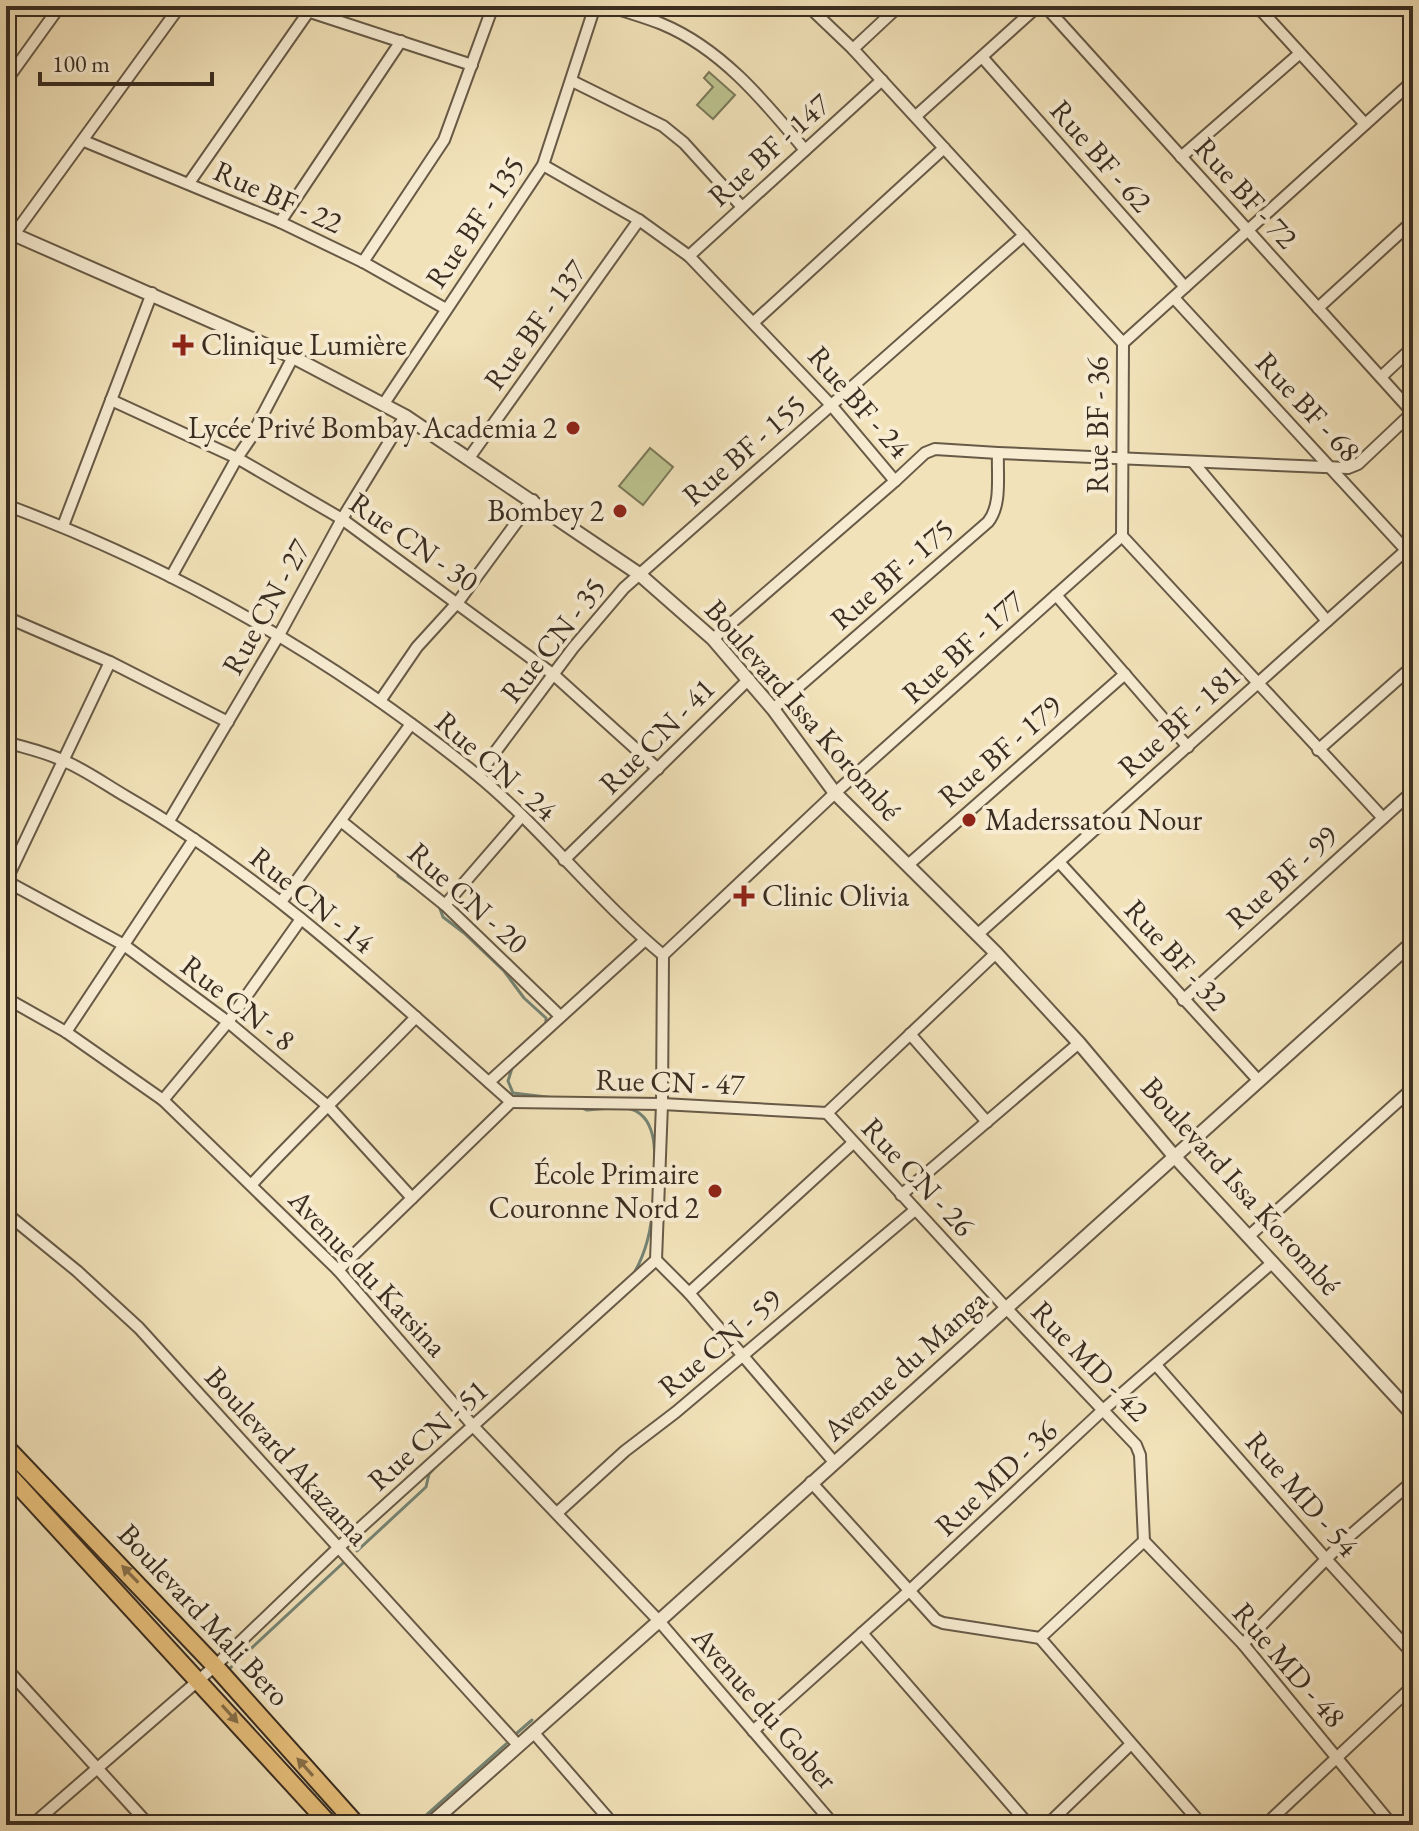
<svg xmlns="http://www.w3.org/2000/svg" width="1419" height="1831" font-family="'EB Garamond',serif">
<rect width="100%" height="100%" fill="#f2e2b9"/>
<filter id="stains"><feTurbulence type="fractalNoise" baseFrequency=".0025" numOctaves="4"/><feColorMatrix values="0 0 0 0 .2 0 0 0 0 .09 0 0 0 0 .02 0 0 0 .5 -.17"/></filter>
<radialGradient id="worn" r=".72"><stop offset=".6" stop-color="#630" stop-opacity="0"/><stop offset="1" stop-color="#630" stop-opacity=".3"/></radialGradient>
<!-- green -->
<g fill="#bcc38e" stroke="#7a7858" stroke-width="2">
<polygon points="709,72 735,95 713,119 697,105 713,87 704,78"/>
<polygon points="650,448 673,467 643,505 619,486"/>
</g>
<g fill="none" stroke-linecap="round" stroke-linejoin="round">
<!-- stream -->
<g stroke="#748474" stroke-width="3">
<polyline points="398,876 421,891"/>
<polyline points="439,906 443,917 464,933 504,971 524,998 546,1018 546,1026"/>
<polyline points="513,1065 508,1081 513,1093 555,1098"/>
<polyline points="580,1107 587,1110 612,1108"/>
<path d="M 627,1108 C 663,1115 654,1167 654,1195"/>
<path d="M 633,1275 C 646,1253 652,1228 653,1202"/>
<polyline points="357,1551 426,1487 429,1474 441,1461"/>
<polyline points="228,1670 343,1563"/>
<polyline points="517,1733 532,1720"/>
<polyline points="415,1825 506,1744"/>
</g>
<defs>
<g id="minor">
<polyline points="292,6 472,65"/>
<path d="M 609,6 C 626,12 645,17 662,24 C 722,49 765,102 805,150"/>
<polyline points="808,6 853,49 1123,343 1122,536 1383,818"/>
<polyline points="1045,6 1413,413"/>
<polyline points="1257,6 1365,124"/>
<polyline points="853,49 899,6"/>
<polyline points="982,57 1185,287"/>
<polyline points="6,81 60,6"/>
<polyline points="572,81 663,126 684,143 742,207"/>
<polyline points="916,116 1038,6"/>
<polyline points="84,141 280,222 363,262 446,309"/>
<polyline points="1181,157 1299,54"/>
<polyline points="543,165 639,220 689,256 831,405 895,481 925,453 935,449 998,453 1348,468 1358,464 1413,412"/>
<polyline points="189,183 309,11"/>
<polyline points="280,222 401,41"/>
<polyline points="15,233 180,6"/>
<polyline points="689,256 882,80"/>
<polyline points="363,262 444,140 493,6"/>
<polyline points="1174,298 1406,550"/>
<polyline points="1318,308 1413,221"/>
<polyline points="754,322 944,148"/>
<polyline points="1123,343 1413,81"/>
<polyline points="1382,376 1413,347"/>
<polyline points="111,400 237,458 342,519 554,675 658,769"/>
<polyline points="383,405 543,165 595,6"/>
<polyline points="469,458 639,220"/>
<polyline points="1193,462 1327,621"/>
<path d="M 6,505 C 176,568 336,660 476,774 C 543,829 596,899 663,955 L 662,1104 L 656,1260"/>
<polyline points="63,526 152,293"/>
<polyline points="171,577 237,458 250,439 293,357"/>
<polyline points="1056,595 1188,747"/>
<polyline points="6,617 110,662 228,722"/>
<polyline points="713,639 895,481"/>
<polyline points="380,701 417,647 458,602 533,500"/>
<path d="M 773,709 L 988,522 C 1002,505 997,475 998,453"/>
<path d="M 6,742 C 25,748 46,752 64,761 C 86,770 106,785 127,797 C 269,879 389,994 511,1102"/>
<polyline points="1318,750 1413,666"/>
<polyline points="478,775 573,648 624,588 1024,235"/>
<polyline points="169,821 279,635 342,519 405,416"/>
<polyline points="341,821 445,905 559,1015"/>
<polyline points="564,860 749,679"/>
<polyline points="1059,862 1258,1080"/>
<polyline points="908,865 1125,674"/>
<polyline points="6,881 124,945 228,1022 329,1107 412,1198"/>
<polyline points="6,881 110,662"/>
<polyline points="281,902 411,724"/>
<polyline points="445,905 522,816"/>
<polyline points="977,935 1413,544"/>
<polyline points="663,955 835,793 1122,536"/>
<polyline points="6,998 66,1032 163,1100 338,1270 474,1427 659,1621 834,1825"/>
<polyline points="1183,1000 1413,791"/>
<polyline points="66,1032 194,839"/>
<polyline points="910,1034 987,1122"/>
<polyline points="489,1082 645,940"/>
<polyline points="163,1100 228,1022 301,919"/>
<polyline points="511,1102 662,1104 827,1113"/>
<polyline points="827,1113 996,953"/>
<path d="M 252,1184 C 305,1127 362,1073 416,1017"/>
<polyline points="901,1195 1079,1043"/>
<polyline points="6,1213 77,1271 139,1328 518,1745"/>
<polyline points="1249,1236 1413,1088"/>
<polyline points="656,1260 689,1293 834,1462"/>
<polyline points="338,1270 511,1102"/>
<polyline points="689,1293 853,1143"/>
<polyline points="1156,1365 1327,1560 1413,1654"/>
<polyline points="811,1482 936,1620 943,1623 1040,1638 1144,1541 1140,1455 1136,1445 1007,1309 827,1113"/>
<polyline points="557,1513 625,1451 676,1412 915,1210"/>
<polyline points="1144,1541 1243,1644 1392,1825"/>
<polyline points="862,1633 1029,1825"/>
<polyline points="1040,1638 1202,1825"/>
<polyline points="1243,1644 1345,1540 1413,1481"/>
<polyline points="6,1668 149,1825"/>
<polyline points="753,1731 909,1591 1103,1410 1273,1262"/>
<polyline points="533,1732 614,1825"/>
<polyline points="32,1825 215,1666 338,1548 656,1260"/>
<polyline points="1047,1825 1131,1744"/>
<polyline points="1265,1825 1413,1686"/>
</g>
<g id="tertiary">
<polyline points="6,231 293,357 405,416 639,574 713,639 773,709 835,793 996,953 1079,1043 1174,1156 1413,1415"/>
<polyline points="429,1825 659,1621 1413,942"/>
</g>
<polyline id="secondary" points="1410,6 1413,9"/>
<g id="primary">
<polyline points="6,1447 215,1666 357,1825"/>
<polyline points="6,1472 330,1825"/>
</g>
</defs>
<!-- minor casing -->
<use href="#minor" stroke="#675a47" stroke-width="14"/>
<!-- tertiary casing -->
<use href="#tertiary" stroke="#675a47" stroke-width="16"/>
<!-- secondary casing -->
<use href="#secondary" stroke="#392d21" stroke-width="18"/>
<!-- primary casing -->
<use href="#primary" stroke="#392d21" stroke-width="20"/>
<!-- minor -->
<use href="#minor" stroke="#f7ecd2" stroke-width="10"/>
<!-- tertiary -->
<use href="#tertiary" stroke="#f7ecd2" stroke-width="12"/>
<!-- secondary -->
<use href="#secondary" stroke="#f7ecd2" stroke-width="14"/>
<!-- primary -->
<use href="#primary" stroke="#e9c17c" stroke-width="16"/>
</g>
<!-- one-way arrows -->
<defs><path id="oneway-solid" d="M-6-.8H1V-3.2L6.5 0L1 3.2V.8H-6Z" transform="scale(2)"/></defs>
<g fill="#88704a">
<use href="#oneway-solid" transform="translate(130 1574) rotate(-134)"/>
<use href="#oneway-solid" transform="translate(230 1714) rotate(48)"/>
<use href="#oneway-solid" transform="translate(305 1767) rotate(-132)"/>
</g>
<!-- markers -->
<g fill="#8f2418" stroke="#f7ecd2" stroke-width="3">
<path d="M179 333h8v8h8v8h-8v8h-8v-8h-8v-8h8z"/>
<circle cx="573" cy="428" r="8"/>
<circle cx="620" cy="511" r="8"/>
<circle cx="969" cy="820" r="8"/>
<path d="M740 884h8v8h8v8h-8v8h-8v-8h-8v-8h8z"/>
<circle cx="715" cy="1191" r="8"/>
</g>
<g text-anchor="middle" stroke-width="8" stroke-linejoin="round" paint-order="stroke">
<!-- street labels -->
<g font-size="30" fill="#392d21" stroke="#f7ecd2">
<text transform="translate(769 150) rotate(-42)" y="10">Rue BF - 147</text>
<text transform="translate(1101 156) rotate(49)" y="10">Rue BF - 62</text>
<text transform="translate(1246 193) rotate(48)" y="10">Rue BF - 72</text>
<text transform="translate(278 197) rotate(24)" y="10">Rue BF - 22</text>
<text transform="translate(475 222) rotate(-56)" y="10">Rue BF - 135</text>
<text transform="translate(535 325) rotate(-54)" y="10">Rue BF - 137</text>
<text transform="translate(859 402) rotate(49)" y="10">Rue BF - 24</text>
<text transform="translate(1308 407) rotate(47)" y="10">Rue BF - 68</text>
<text transform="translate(1098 425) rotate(-90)" y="10">Rue BF - 36</text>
<text transform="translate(744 450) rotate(-41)" y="10">Rue BF - 155</text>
<text transform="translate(414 542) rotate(35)" y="10">Rue CN - 30</text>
<text transform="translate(892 574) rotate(-41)" y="10">Rue BF - 175</text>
<text transform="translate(266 607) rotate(-61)" y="10">Rue CN - 27</text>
<text transform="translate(553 640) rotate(-52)" y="10">Rue CN - 35</text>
<text transform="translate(963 647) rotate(-42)" y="10">Rue BF - 177</text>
<text transform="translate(803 710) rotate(49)" y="10">Boulevard Issa Korombé</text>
<text transform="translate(1179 721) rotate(-42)" y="10">Rue BF - 181</text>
<text transform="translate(657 736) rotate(-45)" y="10">Rue CN - 41</text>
<text transform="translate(1000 751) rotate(-41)" y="10">Rue BF - 179</text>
<text transform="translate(496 766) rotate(41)" y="10">Rue CN - 24</text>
<text transform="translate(1282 877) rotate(-42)" y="10">Rue BF - 99</text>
<text transform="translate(468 898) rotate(42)" y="10">Rue CN - 20</text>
<text transform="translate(312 900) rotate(39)" y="10">Rue CN - 14</text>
<text transform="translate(1176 955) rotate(48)" y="10">Rue BF - 32</text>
<text transform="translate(238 1003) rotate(38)" y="10">Rue CN - 8</text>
<text transform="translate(670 1082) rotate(2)" y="10">Rue CN - 47</text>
<text transform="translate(918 1177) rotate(47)" y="10">Rue CN - 26</text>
<text transform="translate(1241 1186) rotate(48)" y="10">Boulevard Issa Korombé</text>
<text transform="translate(368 1273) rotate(47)" y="10">Avenue du Katsina</text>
<text transform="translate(720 1343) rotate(-40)" y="10">Rue CN - 59</text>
<text transform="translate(1090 1361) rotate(46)" y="10">Rue MD - 42</text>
<text transform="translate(905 1365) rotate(-42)" y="10">Avenue du Manga</text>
<text transform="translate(428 1435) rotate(-42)" y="10">Rue CN - 51</text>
<text transform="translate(287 1456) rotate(48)" y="10">Boulevard Akazama</text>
<text transform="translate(996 1478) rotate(-43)" y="10">Rue MD - 36</text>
<text transform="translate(1302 1494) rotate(49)" y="10">Rue MD - 54</text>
<text transform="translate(204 1615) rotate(47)" y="10">Boulevard Mali Bero</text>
<text transform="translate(1289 1665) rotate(49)" y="10">Rue MD - 48</text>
<text transform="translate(765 1708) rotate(49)" y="10">Avenue du Gober</text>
</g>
<!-- poi labels -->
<g font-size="30" fill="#392d21" stroke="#f7ecd2" text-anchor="start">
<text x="201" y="355">Clinique Lumière</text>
<text x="557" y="438" text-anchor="end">Lycée Privé Bombay Academia 2</text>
<text x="604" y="521" text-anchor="end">Bombey 2</text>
<text x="985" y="830">Maderssatou Nour</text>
<text x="762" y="906">Clinic Olivia</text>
<text x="699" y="1184" text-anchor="end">École Primaire<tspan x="699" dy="34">Couronne Nord 2</tspan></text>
</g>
</g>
<!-- margin -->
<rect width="1419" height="1831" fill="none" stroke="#f2e2b9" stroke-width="32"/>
<rect x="8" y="8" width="1403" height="1815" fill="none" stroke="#392d21" stroke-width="4"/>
<rect x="16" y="16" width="1387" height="1799" fill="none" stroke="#392d21" stroke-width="2"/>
<!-- scale -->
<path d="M40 72v12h172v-12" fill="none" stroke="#392d21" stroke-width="4"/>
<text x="52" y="72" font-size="24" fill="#392d21" stroke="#f7ecd2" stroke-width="6" paint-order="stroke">100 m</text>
<rect width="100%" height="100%" filter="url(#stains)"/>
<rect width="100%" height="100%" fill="url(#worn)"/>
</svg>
